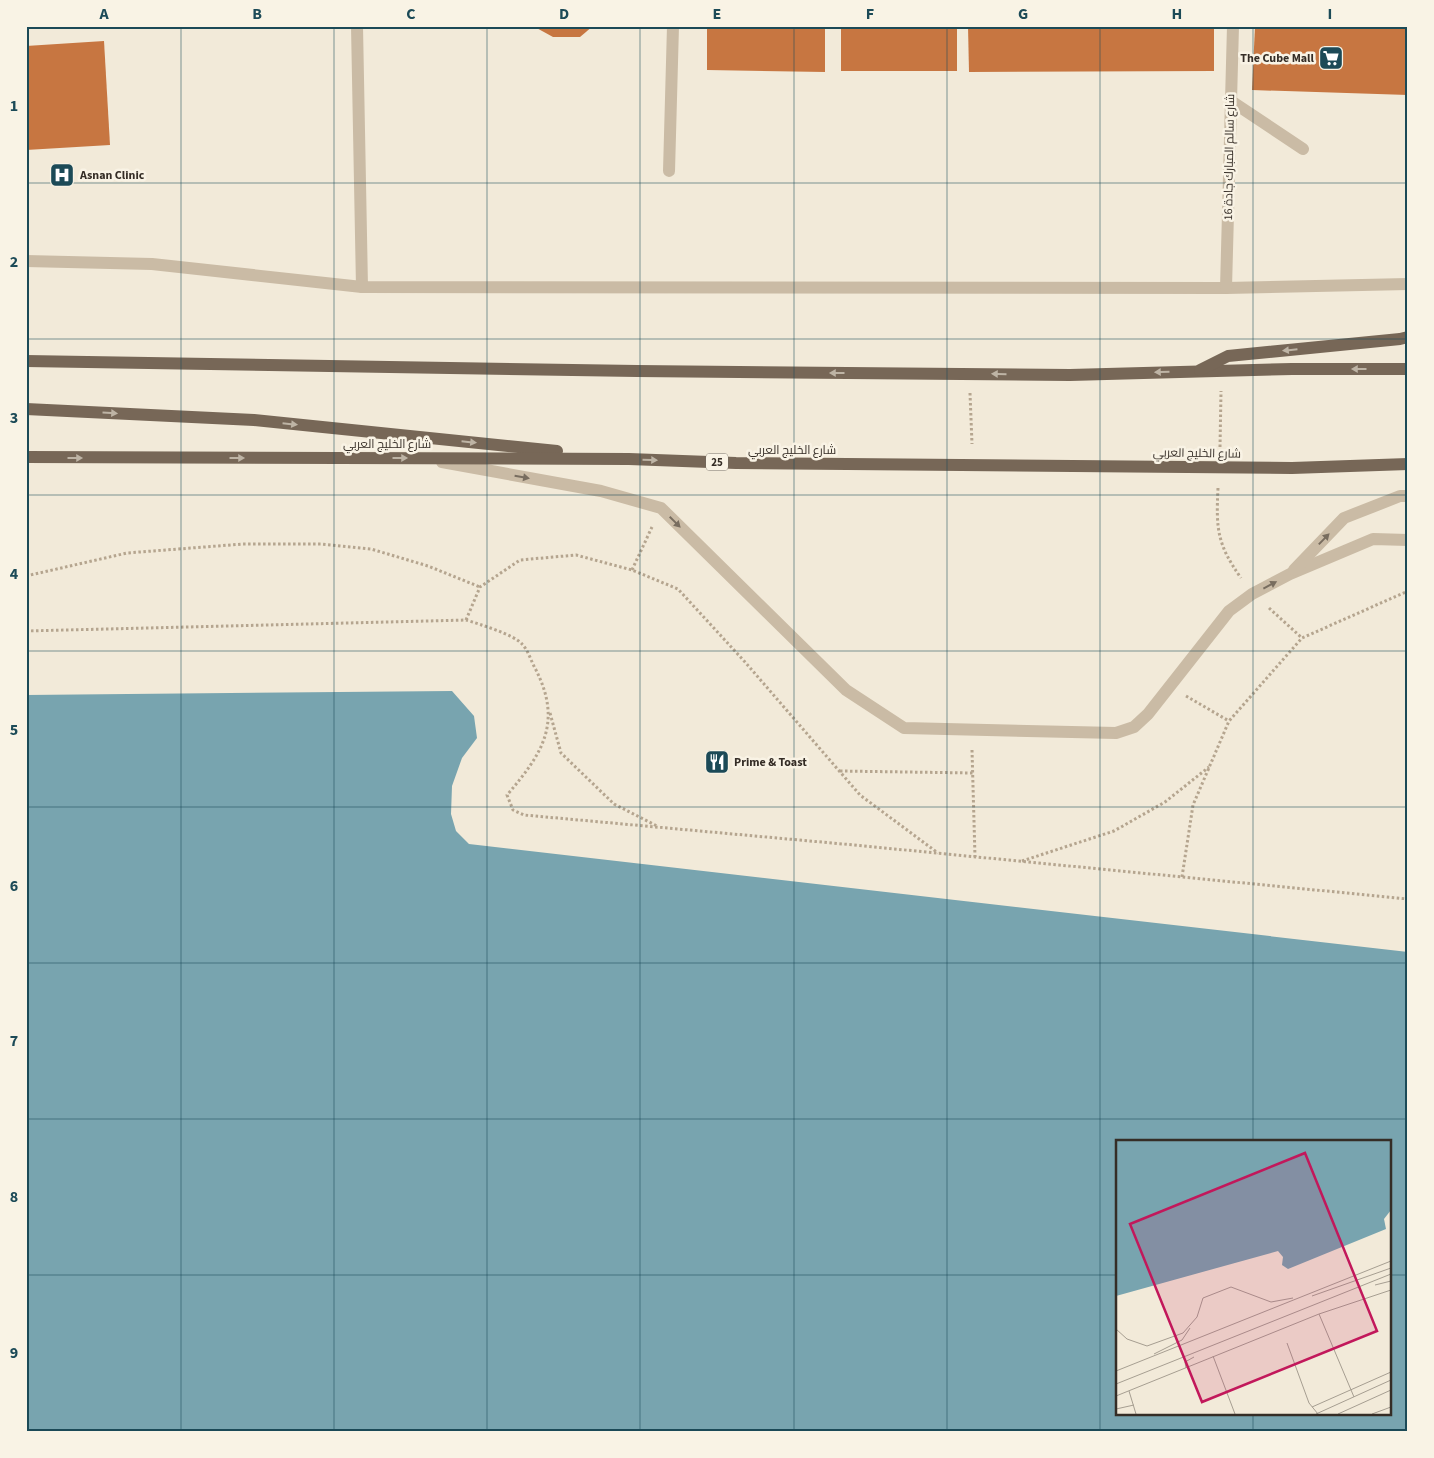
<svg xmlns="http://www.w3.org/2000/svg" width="1434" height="1458" font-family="'Source Sans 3',Cairo,sans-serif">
<rect width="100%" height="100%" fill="#f2ead9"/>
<!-- water -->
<path fill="#78a4af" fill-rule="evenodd" d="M 452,691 L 474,716 L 477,738 L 462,758 L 452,786 L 451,814 L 456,831 L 469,844 L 1408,952 L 1408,1432 L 26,1432 L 26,695 ZM 1118,1142 L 1390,1142 L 1390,1414 L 1118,1414 Z"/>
<!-- building -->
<g fill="#c77641">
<polygon points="533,26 593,26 580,37 553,37"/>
<polygon points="707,26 825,26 825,72 707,70"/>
<rect x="841" y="26" width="116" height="45"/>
<polygon points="968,26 1214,26 1214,71 969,72"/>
<polygon points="1255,26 1408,26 1408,95 1252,90"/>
<polygon points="104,41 110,145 26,150 26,46"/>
</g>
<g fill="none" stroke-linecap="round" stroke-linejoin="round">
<!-- path -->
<g stroke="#b5a58f" stroke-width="3" stroke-dasharray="2.5 2.5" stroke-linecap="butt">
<polyline points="970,393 972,444"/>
<polyline points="1220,447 1221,391"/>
<path d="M 1218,488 C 1216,529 1217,544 1241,578"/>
<polyline points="632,570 652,527"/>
<polyline points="26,576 127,553 243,544 321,544 371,549 428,566 480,587"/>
<polyline points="1269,608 1302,638"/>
<polyline points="466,620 480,587 520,560 576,555 632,570 678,589 745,662 860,795 938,853"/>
<path d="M 26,631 L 466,620 C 479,624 515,635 522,644 C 528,650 531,661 535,668 C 563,722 543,753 507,795 L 513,810 L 524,815 L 854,845 L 1408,899"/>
<polyline points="1186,696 1229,721"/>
<polyline points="550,713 561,753 614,804 657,826"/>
<polyline points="972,750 975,857"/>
<polyline points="840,771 973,773"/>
<polyline points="1022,861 1114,831 1165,802 1209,767"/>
<polyline points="1182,877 1193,805 1229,721 1302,638 1408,591"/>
</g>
<!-- service -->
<g stroke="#cabba5" stroke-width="12">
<polyline points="1231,101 1303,149"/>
<polyline points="669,171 673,26"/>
<polyline points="26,261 152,264 362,287"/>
<polyline points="442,462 601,491 661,508 846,690 904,728 1116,733 1134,727 1148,714 1229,611 1252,594 1290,574 1373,539 1408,540"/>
<polyline points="1294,570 1344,518 1400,496 1408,496"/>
</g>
<!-- minor -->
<g stroke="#cabba5" stroke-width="12">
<polyline points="357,26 362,287 1226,288 1408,284"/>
<polyline points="1226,288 1233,26"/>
</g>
<!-- primary -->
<g stroke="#776757" stroke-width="12">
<polyline points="26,361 637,371 1070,375 1292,369 1408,369"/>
<polyline points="1200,370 1228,356 1400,339 1408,337"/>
<polyline points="26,409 254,420 557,451"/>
<polyline points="26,457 629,459 736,463 1292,468 1408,464"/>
</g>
</g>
<!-- one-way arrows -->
<defs><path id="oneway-solid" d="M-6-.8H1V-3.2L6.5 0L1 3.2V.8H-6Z" transform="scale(1.25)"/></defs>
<g fill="#beb4a5">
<use href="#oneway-solid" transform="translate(1290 350) rotate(174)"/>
<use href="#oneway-solid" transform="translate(1359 369) rotate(180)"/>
<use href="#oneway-solid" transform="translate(1162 372) rotate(178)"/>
<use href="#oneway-solid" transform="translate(837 373) rotate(-180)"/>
<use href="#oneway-solid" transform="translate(999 374) rotate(-179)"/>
<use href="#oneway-solid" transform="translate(110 413) rotate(3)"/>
<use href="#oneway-solid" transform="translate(290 424) rotate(6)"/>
<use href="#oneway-solid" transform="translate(469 442) rotate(6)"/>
<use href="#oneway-solid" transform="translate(75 458)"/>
<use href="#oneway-solid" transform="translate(237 458)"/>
<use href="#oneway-solid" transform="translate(400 458)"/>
<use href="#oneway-solid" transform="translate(650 460) rotate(2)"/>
</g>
<g fill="#786d5f">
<use href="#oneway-solid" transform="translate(522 477) rotate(10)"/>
<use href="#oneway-solid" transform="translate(675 522) rotate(45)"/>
<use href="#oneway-solid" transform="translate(1324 539) rotate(-46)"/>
<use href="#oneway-solid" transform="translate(1270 585) rotate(-28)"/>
</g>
<!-- grid -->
<path fill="none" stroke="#1c4a57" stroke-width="1" stroke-opacity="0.55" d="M 181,26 L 181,1432M 334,26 L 334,1432M 487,26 L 487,1432M 640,26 L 640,1432M 794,26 L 794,1432M 947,26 L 947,1432M 1100,26 L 1100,1432M 1253,26 L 1253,1142M 26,183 L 1408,183M 26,339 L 1408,339M 26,495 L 1408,495M 26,651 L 1408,651M 26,807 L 1408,807M 26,963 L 1408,963M 26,1119 L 1408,1119M 26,1275 L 1118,1275M 1390,1275 L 1408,1275M 1253,1414 L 1253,1432"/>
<!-- icons -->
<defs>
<symbol id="supermarket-square" viewBox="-11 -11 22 22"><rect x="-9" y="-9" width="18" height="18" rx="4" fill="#1c4a57" stroke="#f9f3e5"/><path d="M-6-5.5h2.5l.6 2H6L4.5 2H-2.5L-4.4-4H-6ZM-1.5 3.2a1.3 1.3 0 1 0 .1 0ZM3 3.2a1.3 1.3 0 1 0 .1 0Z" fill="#fff"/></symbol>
<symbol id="hospital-square" viewBox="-11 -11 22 22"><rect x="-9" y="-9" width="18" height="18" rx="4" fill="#1c4a57" stroke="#f9f3e5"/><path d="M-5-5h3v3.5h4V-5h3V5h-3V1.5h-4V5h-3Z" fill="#fff"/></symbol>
<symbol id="restaurant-square" viewBox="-11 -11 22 22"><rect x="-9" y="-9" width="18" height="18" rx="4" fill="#1c4a57" stroke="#f9f3e5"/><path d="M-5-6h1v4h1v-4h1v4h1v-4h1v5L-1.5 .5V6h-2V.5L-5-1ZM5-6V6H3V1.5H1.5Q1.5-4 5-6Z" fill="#fff"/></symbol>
</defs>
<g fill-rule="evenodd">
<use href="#supermarket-square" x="1317" y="44" width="28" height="28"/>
<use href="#hospital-square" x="48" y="161" width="28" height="28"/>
<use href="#restaurant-square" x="703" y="748" width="28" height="28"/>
</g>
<g text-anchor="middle" stroke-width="5" stroke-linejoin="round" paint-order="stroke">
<!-- shield labels -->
<rect fill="#f9f3e5" stroke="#70685f" stroke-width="1" x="706" y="453.5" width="22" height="17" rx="4"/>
<g font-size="11" font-weight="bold" fill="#352d26">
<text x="717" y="466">25</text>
</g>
<!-- poi labels -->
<g font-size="12" font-weight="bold" fill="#352d26" stroke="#f9f3e5" text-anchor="start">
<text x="1314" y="62" text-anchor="end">The Cube Mall</text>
<text x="80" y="179">Asnan Clinic</text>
<text x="734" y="766">Prime &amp; Toast</text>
</g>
<!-- street labels -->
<g font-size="12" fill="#352d26" stroke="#f9f3e5">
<text transform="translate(1229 157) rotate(-89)" y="4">شارع سالم المبارك جادة 16</text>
<text x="387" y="448">شارع الخليج العربي</text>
<text x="792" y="454">شارع الخليج العربي</text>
<text transform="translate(1197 453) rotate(1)" y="4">شارع الخليج العربي</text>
</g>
</g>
<!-- overview -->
<g transform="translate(1116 1140)">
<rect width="275" height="275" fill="#f2ead9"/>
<path d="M 0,1 L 275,1 L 275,70 L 268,79 L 270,89 L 172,129 L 166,125 L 167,117 L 162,111 L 0,156 Z" fill="#78a4af"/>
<path fill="none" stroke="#a69e91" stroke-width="1" d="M 259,145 L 275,141M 196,156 L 275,128M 203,174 L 238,257M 0,189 L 11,199 L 31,206 L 67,193 L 81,177 L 87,158 L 115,147 L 155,162 L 177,158M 171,203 L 193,263 L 202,274M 38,214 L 66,200 L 74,188M 97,216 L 119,274M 70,228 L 69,222 L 78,217M 0,231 L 275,121M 0,244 L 275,134M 13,251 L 20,274M 0,256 L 203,174 L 275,150M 196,267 L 275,232M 0,269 L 18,265M 200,274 L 275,240M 222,274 L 275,250M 256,274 L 275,267"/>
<path fill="#c2185b" fill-opacity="0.15" stroke="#c2185b" stroke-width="2.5" d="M 189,13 L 261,191 L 86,262 L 14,84 Z"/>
<rect width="275" height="275" fill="none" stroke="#352d26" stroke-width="2.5"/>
</g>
<!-- border -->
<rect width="1434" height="1458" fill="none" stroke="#f9f3e5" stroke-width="55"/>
<rect x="28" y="28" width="1378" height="1402" fill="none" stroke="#1c4a57" stroke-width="2"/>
<g font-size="16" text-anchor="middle" font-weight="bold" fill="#1c4a57">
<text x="104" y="19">A</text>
<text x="257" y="19">B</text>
<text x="411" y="19">C</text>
<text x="564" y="19">D</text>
<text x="717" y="19">E</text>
<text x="870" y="19">F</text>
<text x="1023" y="19">G</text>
<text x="1177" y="19">H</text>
<text x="1330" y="19">I</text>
<text x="14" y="111">1</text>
<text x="14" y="267">2</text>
<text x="14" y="423">3</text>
<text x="14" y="579">4</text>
<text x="14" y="735">5</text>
<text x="14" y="891">6</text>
<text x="14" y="1046">7</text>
<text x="14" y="1202">8</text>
<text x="14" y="1358">9</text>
</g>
</svg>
